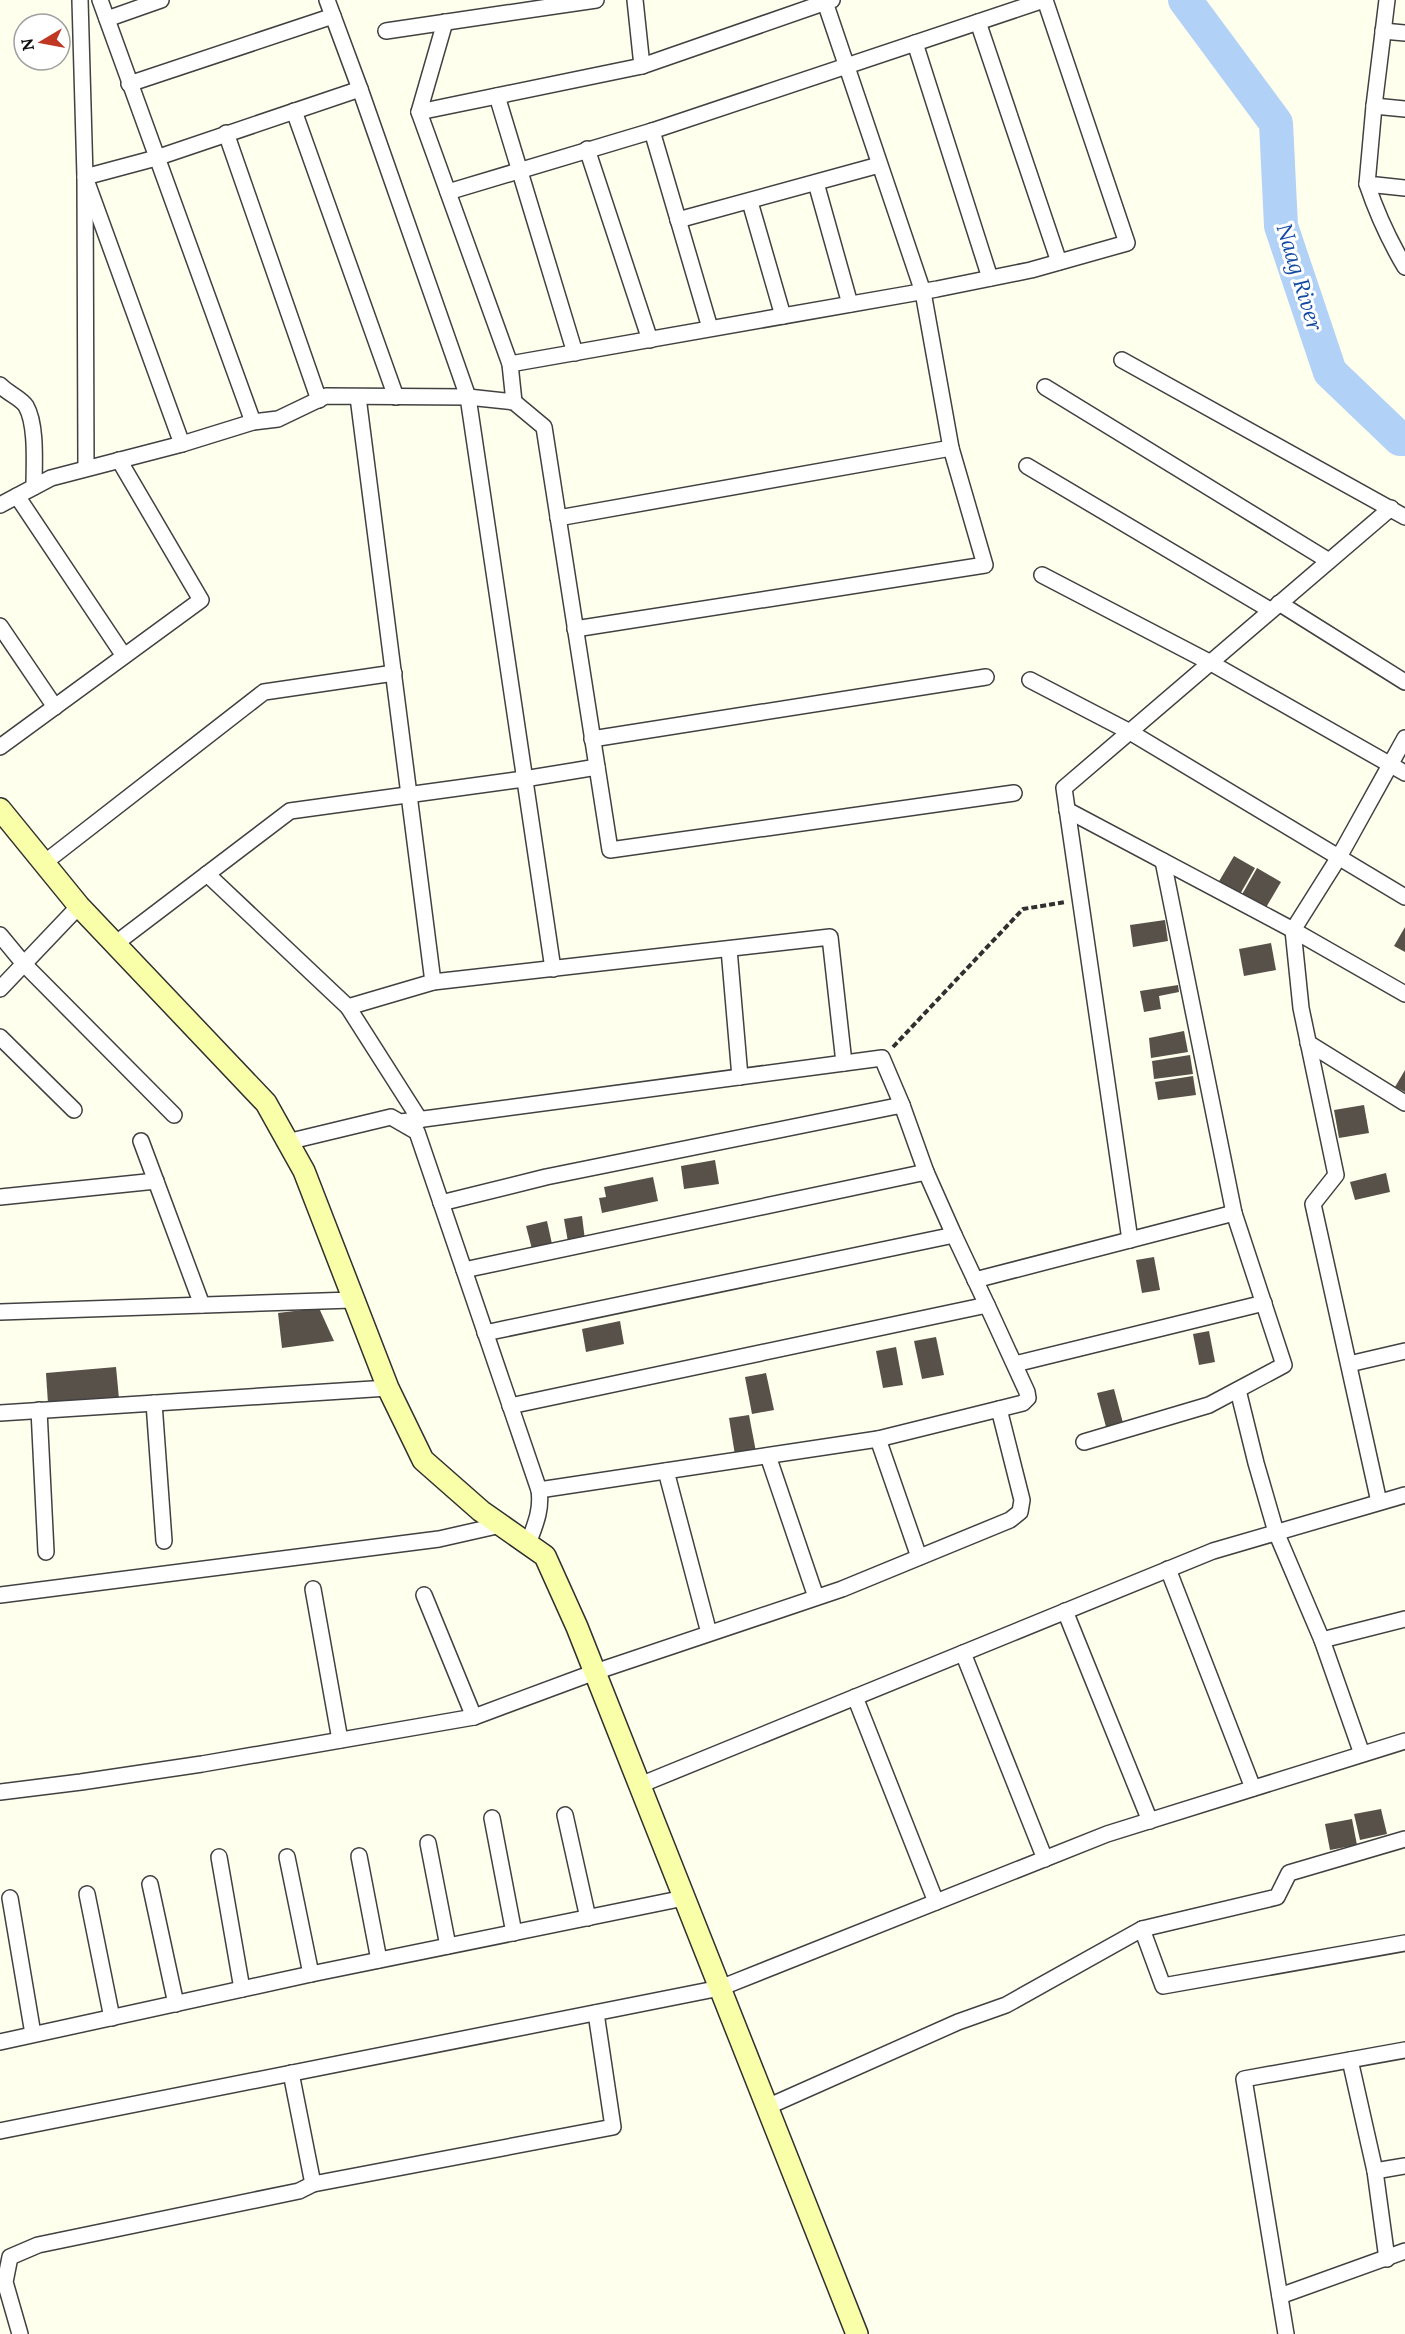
<svg xmlns="http://www.w3.org/2000/svg" width="1405" height="2334" font-family="Lora,serif">
<rect width="100%" height="100%" fill="#ffe"/>
<g fill="none" stroke-linecap="round" stroke-linejoin="round">
<!-- river -->
<polyline stroke="#b2d1f7" stroke-width="34" points="1185,0 1276,123 1281,226 1330,372 1400,439 1405,439"/>
</g>
<!-- building -->
<g fill="#57514a">
<polygon points="1234,856 1255,868 1239,896 1218,883"/>
<polygon points="1257,868 1281,882 1264,911 1240,898"/>
<polygon points="1165,920 1168,941 1133,947 1130,925"/>
<polygon points="1405,927 1405,952 1394,946"/>
<polygon points="1271,943 1276,970 1244,976 1239,949"/>
<polygon points="1178,985 1179,992 1159,996 1161,1009 1144,1012 1140,991"/>
<polygon points="1184,1031 1188,1052 1151,1058 1149,1038"/>
<polygon points="1190,1055 1193,1074 1154,1079 1152,1061"/>
<polygon points="1405,1070 1405,1092 1395,1087"/>
<polygon points="1193,1076 1196,1095 1158,1100 1155,1082"/>
<polygon points="1364,1105 1369,1133 1339,1138 1334,1110"/>
<polygon points="715,1160 719,1184 684,1189 681,1166"/>
<polygon points="1386,1173 1390,1192 1355,1200 1350,1182"/>
<polygon points="653,1177 658,1201 602,1213 599,1198 606,1197 604,1187"/>
<polygon points="582,1216 585,1240 568,1242 564,1219"/>
<polygon points="547,1221 552,1244 532,1249 526,1226"/>
<polygon points="1154,1257 1160,1290 1142,1293 1136,1260"/>
<polygon points="319,1308 334,1341 282,1348 278,1313"/>
<polygon points="620,1321 624,1344 586,1352 582,1329"/>
<polygon points="1209,1331 1215,1362 1199,1365 1193,1334"/>
<polygon points="936,1337 944,1375 922,1379 914,1341"/>
<polygon points="896,1347 903,1385 883,1388 876,1351"/>
<polygon points="116,1367 119,1399 48,1404 46,1373"/>
<polygon points="766,1373 774,1410 752,1414 745,1377"/>
<polygon points="1114,1389 1123,1423 1106,1427 1097,1393"/>
<polygon points="749,1415 756,1452 735,1455 729,1418"/>
<polygon points="1381,1809 1387,1834 1360,1840 1354,1814"/>
<polygon points="1352,1819 1357,1845 1330,1850 1325,1824"/>
</g>
<g fill="none" stroke-linecap="round" stroke-linejoin="round">
<defs>
<g id="street">
<polyline points="80,0 85,177 86,468"/>
<polyline points="100,0 253,422"/>
<polyline points="327,0 360,89 468,397 553,969"/>
<polyline points="635,0 642,66"/>
<polyline points="1387,0 1374,106 1367,184 1405,188"/>
<polyline points="107,19 161,0"/>
<polyline points="445,22 419,112 510,364 514,402"/>
<polyline points="978,22 1059,262"/>
<polyline points="386,31 596,0"/>
<polyline points="1383,31 1405,33"/>
<polyline points="915,43 990,278"/>
<polyline points="129,84 333,16"/>
<polyline points="497,96 575,353"/>
<polyline points="1374,106 1405,109"/>
<polyline points="294,111 396,397"/>
<polyline points="419,112 642,66 832,0"/>
<polyline points="652,131 710,328"/>
<polyline points="226,133 319,400"/>
<polyline points="587,149 650,340"/>
<polyline points="816,183 850,304"/>
<path d="M 1367,184 C 1377,214 1389,240 1405,267"/>
<polyline points="448,192 652,131 1044,0"/>
<polyline points="750,202 783,316"/>
<polyline points="678,220 879,165"/>
<polyline points="1122,360 1405,517"/>
<polyline points="510,364 937,289 1031,270 1127,243 1045,0"/>
<path d="M 0,385 C 7,393 21,398 26,406 C 37,425 34,465 34,487"/>
<polyline points="1045,387 1329,561"/>
<polyline points="358,397 433,982"/>
<polyline points="182,444 85,177 156,158 360,89"/>
<polyline points="1027,466 1270,610"/>
<polyline points="17,496 124,656"/>
<polyline points="0,505 51,478 182,444 253,422 278,419 326,396 468,397 514,402 544,427 610,850 1014,793"/>
<polyline points="558,518 951,448"/>
<polyline points="1042,575 1211,663 1405,773"/>
<polyline points="1279,603 1405,682"/>
<polyline points="0,626 55,707"/>
<polyline points="575,629 985,565 951,448 923,292 825,2"/>
<polyline points="1030,680 1130,732 1405,897"/>
<polyline points="592,739 986,677"/>
<polyline points="0,747 201,600 119,460"/>
<polyline points="1067,810 1293,930 1405,994"/>
<polyline points="44,863 264,692 394,673"/>
<polyline points="207,874 348,1007 420,1120"/>
<polyline points="0,935 24,964 174,1115"/>
<polyline points="115,944 290,811 524,779 597,767"/>
<polyline points="729,949 740,1077"/>
<polyline points="0,989 79,906"/>
<polyline points="348,1007 433,982 830,937 844,1063"/>
<polyline points="0,1037 74,1110"/>
<polyline points="1308,1043 1405,1103"/>
<polyline points="401,1122 882,1058 902,1105"/>
<polyline points="141,1141 202,1305"/>
<polyline points="0,1197 156,1181"/>
<polyline points="441,1203 546,1177 902,1105 926,1172"/>
<polyline points="1130,1240 1064,788 1391,508"/>
<polyline points="464,1270 926,1172 954,1235"/>
<polyline points="975,1280 1234,1213"/>
<polyline points="0,1312 352,1300"/>
<polyline points="485,1333 954,1235 987,1305"/>
<polyline points="1015,1364 1264,1303"/>
<polyline points="1349,1364 1405,1351"/>
<polyline points="1238,1390 1256,1463 1276,1532 1322,1640 1362,1754"/>
<polyline points="154,1403 164,1541"/>
<polyline points="510,1406 987,1305 1027,1392 1028,1398 1023,1403 999,1409"/>
<polyline points="39,1410 46,1552"/>
<polyline points="0,1413 388,1388"/>
<polyline points="878,1439 919,1557"/>
<polyline points="1084,1442 1209,1405 1284,1365 1234,1213 1163,861"/>
<polyline points="768,1456 816,1597"/>
<polyline points="666,1471 709,1633"/>
<polyline points="1379,1502 1313,1204 1336,1175 1301,1008 1293,930 1339,857 1405,738"/>
<path d="M 528,1544 C 535,1525 542,1510 539,1490"/>
<polyline points="1168,1569 1253,1788"/>
<polyline points="313,1589 340,1740"/>
<polyline points="0,1595 439,1539 501,1525"/>
<polyline points="424,1595 474,1717"/>
<polyline points="1065,1611 1150,1821"/>
<polyline points="1322,1640 1405,1619"/>
<polyline points="963,1653 1045,1859"/>
<polyline points="855,1697 936,1902"/>
<polyline points="640,1785 1213,1551 1405,1495"/>
<polyline points="0,1792 81,1782 202,1764 474,1717 595,1672 842,1589 1010,1520 1020,1512 1022,1500 999,1409 878,1439 539,1490 417,1132 391,1117 287,1142"/>
<polyline points="565,1815 588,1918"/>
<polyline points="492,1818 514,1933"/>
<polyline points="1405,1839 1289,1873 1277,1897 1142,1929 1163,1986 1405,1943"/>
<polyline points="428,1843 448,1946"/>
<polyline points="359,1856 379,1960"/>
<polyline points="219,1857 242,1989"/>
<polyline points="287,1857 311,1974"/>
<polyline points="150,1884 176,2004"/>
<polyline points="87,1894 112,2018"/>
<polyline points="10,1898 33,2034"/>
<polyline points="0,2042 311,1974 684,1898"/>
<polyline points="1350,2060 1375,2171 1387,2259"/>
<polyline points="291,2073 313,2184"/>
<polyline points="767,2107 958,2022 1006,2005 1142,1929"/>
<polyline points="0,2131 720,1988 1107,1834 1405,1741"/>
<polyline points="1375,2171 1405,2166"/>
<polyline points="1280,2296 1405,2251"/>
<polyline points="20,2334 5,2282 10,2257 38,2245 299,2191 313,2184 613,2127 596,2013"/>
<polyline points="1286,2334 1244,2079 1405,2050"/>
</g>
<polyline id="secondary" points="0,809 79,906 266,1103 304,1171 388,1388 423,1460 481,1511 545,1556 577,1627 857,2334"/>
</defs>
<!-- street casing -->
<use href="#street" stroke="#414141" stroke-width="18"/>
<!-- secondary casing -->
<use href="#secondary" stroke="#303030" stroke-width="24"/>
<!-- path -->
<polyline stroke="#303030" stroke-width="4" stroke-dasharray="6 3" stroke-linecap="butt" points="893,1047 1023,909 1066,902"/>
<!-- street -->
<use href="#street" stroke="#fff" stroke-width="15"/>
<!-- secondary -->
<use href="#secondary" stroke="#f9ffa9" stroke-width="21"/>
</g>
<g text-anchor="middle" stroke-width="6" stroke-linejoin="round" paint-order="stroke">
<!-- water labels -->
<g font-size="22" font-style="italic" fill="#144ba2" stroke="#fff">
<text transform="translate(1300 277) rotate(73)" y="8">Naag River</text>
</g>
</g>
<!-- north arrow -->
<g transform="translate(42 42) rotate(260)"><circle r="28" fill="#ffffff" stroke="#9f9f9f" stroke-width="1.5"/>
<path d="M0-4.5L10 22L0 15L-10 22Z" fill="#c03723"/>
<text y="-9" font-size="16" font-weight="bold" text-anchor="middle" fill="#0e0e0e">N</text>
</g>
</svg>
